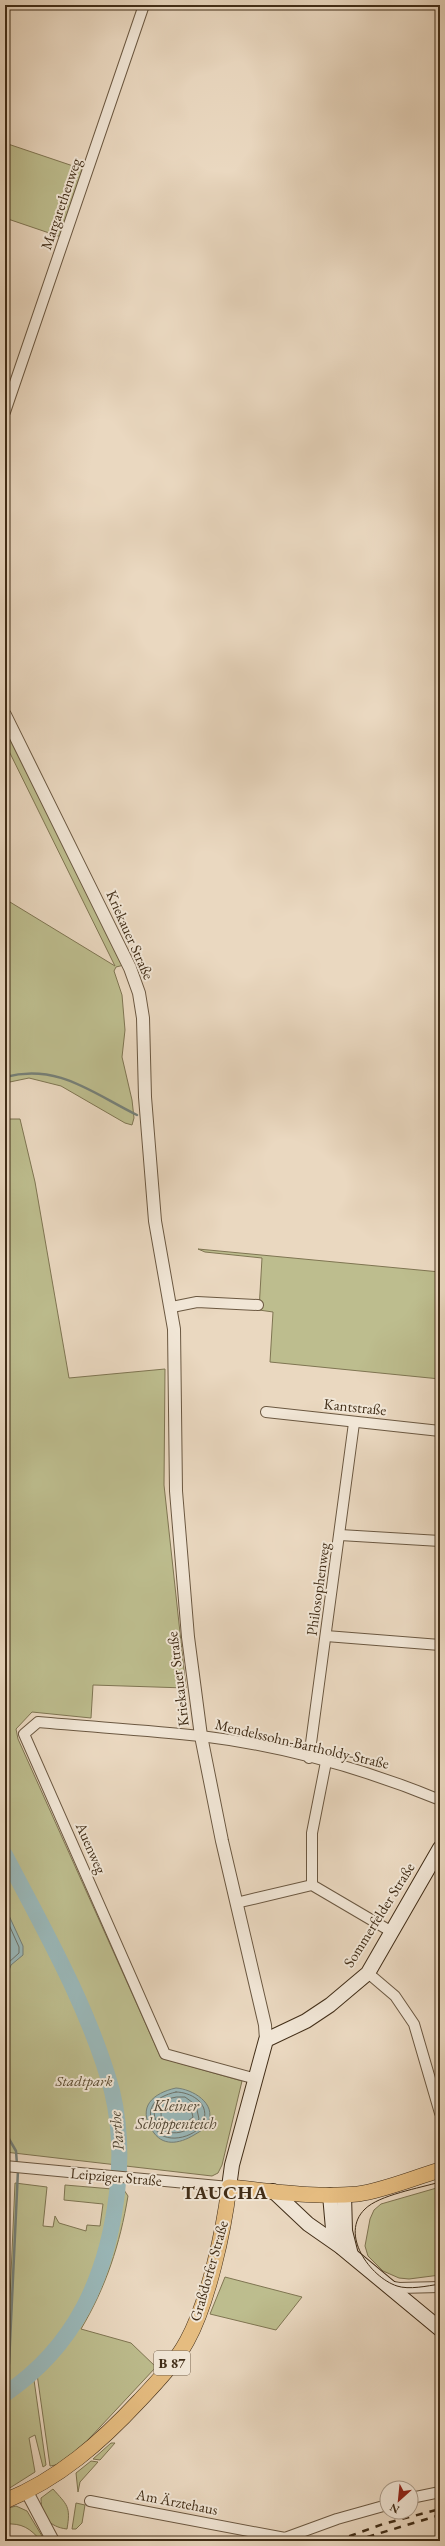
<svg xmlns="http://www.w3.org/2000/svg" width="445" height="2546" font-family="'EB Garamond',serif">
<rect width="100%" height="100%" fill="#ead8c0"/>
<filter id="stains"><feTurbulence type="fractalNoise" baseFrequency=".005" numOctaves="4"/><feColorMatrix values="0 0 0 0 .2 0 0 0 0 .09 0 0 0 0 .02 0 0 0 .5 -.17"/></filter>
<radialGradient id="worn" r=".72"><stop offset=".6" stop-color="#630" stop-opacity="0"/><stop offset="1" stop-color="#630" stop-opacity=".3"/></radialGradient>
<!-- green -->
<g fill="#bdbd8e" stroke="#7f7552">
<polygon points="5,143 85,170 61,237 5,218"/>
<polygon points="5,724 124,965 116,967 114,971 122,995 125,1030 122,1057 132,1100 134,1118 132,1125 125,1123 61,1086 29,1078 5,1083 5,899 115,966 5,743"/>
<polygon points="5,1119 20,1119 35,1182 69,1378 165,1369 164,1485 186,1688 93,1685 91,1718 32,1712 16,1729 18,1739 161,2058 242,2081 222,2165 218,2173 212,2176 5,2152"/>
<polygon points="198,1249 440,1272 440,1379 270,1362 273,1312 259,1310 262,1258 205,1252"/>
<path d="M 15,2183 L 47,2187 L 43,2226 L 53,2227 L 55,2216 L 59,2223 L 86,2231 L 87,2225 L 100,2226 L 103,2204 L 64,2200 L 65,2185 L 124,2190 L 128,2196 C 120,2244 106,2287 81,2329 L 131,2343 L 156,2367 L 73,2456 L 61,2464 L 50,2466 L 37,2374 L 30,2376 L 5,2397 L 5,2320 L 9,2320 Z"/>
<polygon points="440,2187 440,2275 409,2279 399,2278 383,2271 368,2256 365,2246 370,2219 374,2210 381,2204"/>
<polygon points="225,2277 302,2297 276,2330 210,2314"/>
<polygon points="34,2380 46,2465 43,2467 35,2435 29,2438 35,2472 5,2491 5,2400"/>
<polygon points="111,2443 115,2443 100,2460 93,2459"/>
<polygon points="91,2461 98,2462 80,2482 78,2492 76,2473"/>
<path d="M 53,2489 C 67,2505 71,2506 67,2529 C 49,2527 41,2516 41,2498 Z"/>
<polygon points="76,2503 85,2505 82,2523 76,2529 72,2529"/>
<path d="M 16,2506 L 27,2511 L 45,2541 L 41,2541 C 30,2528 22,2523 5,2524 L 5,2509 Z"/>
</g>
<!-- water -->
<g fill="#9ab8b9" stroke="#768078">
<polygon points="5,1907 23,1946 23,1955 11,1965 5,1981"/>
<path d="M 176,2088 C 192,2089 217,2103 208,2123 C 205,2129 199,2132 194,2135 C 179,2144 162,2147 152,2130 C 137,2107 153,2093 176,2088 Z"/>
</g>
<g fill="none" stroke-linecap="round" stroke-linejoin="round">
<!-- shore -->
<g stroke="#6e7268" stroke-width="1">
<polyline points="5,1916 19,1947 19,1953 8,1963 5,1971"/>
<path d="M 176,2092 C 190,2092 209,2102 204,2120 C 200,2136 167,2146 156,2130 C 143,2109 154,2097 176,2092 Z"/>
<path d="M 177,2097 L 185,2097 L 196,2105 L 199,2119 C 187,2138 156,2139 154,2112 L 168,2099 Z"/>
<path d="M 183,2103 L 191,2109 L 193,2117 C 183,2126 161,2135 161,2113 L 171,2104 Z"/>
</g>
<!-- stream -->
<g stroke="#768078" stroke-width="2.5">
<path d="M 5,1077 C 58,1063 92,1093 137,1115"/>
<polyline points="5,2132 16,2151 17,2165"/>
<polyline points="5,2369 9,2364 18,2170"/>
</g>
<!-- river -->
<path stroke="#9ab8b9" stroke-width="16" d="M 5,1855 C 44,1929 90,2010 112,2091 C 120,2124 121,2160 117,2193 C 107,2276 76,2346 5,2394"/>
<defs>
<g id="minor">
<polyline points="5,412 144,5"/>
<polyline points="172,1307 197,1302 258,1305"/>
<polyline points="266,1412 440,1431"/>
<polyline points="340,1535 440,1541"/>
<polyline points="326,1636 440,1645"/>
<polyline points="309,1758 354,1423"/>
<polyline points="312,1885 312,1833 326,1762"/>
<polyline points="236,1903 312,1885 392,1932"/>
<polyline points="368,1973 395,1996 414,2024 440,2113"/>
<path d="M 256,2079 L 165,2054 L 24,1734 L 38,1722 C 92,1727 147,1730 201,1736 C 282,1746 365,1769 440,1800"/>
<polyline points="5,2166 229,2187"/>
<polyline points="388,2286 399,2288 440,2287"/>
<polyline points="411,2498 440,2492"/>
<polyline points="90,2501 285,2538 337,2519 387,2505"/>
</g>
<g id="tertiary">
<polyline points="5,715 130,968 139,993 143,1018 145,1097 155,1221 174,1329 176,1491 188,1637 201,1736 222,1841 265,2025 266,2040"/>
<polyline points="27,2492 53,2541"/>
</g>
<g id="secondary">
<polyline points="229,2187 232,2165 266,2040 306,2021 330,2005 368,1973 440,1848"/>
<polyline points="273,2191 308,2224 341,2247 440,2329"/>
<polyline points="330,2195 333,2229 341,2247"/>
<polyline points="344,2195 345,2231 351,2255"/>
</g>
<path id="primary" d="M 5,2501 C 59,2479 101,2442 140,2400 C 157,2382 175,2363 187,2341 C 208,2303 224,2230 229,2187 C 271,2191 315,2198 358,2194 C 385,2190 413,2178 440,2170"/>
</defs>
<!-- minor casing -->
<use href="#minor" stroke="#6b5841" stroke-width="12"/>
<!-- tertiary casing -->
<use href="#tertiary" stroke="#6b5841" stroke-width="14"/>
<!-- secondary casing -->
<use href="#secondary" stroke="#412d17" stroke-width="16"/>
<!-- primary casing -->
<use href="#primary" stroke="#412d17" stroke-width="16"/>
<!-- minor -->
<use href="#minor" stroke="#f1e6d6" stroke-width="10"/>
<!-- tertiary -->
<use href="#tertiary" stroke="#f1e6d6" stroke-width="12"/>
<!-- secondary -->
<use href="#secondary" stroke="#f1e6d6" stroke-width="14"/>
<!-- primary -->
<use href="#primary" stroke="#e5bc80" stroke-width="15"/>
<!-- tram -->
<path stroke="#412d17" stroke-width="1" d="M 440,2182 C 420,2188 379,2195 365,2209 C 339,2234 370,2277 397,2286 C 409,2290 427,2286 440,2284"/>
<!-- rail -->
<g stroke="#412d17" stroke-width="2.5" stroke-dasharray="7 7" stroke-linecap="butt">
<polyline points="336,2541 383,2524 440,2509"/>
<polyline points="354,2541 440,2515"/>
</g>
</g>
<g text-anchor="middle" stroke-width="4" stroke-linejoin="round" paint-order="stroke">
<!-- shield labels -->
<rect fill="#f1e6d6" stroke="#766450" stroke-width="1" x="154" y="2351" width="36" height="24" rx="3"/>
<g font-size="14" font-weight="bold" fill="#412d17">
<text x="172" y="2368">B 87</text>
</g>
<!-- street labels -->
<g font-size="15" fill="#412d17" stroke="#f1e6d6">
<text transform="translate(61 204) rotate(-71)" y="5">Margarethenweg</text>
<text transform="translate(130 935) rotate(66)" y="5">Kriekauer Straße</text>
<text transform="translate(355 1407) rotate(6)" y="5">Kantstraße</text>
<text transform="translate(318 1589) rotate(-82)" y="5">Philosophenweg</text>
<text transform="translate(178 1679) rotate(-97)" y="5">Kriekauer Straße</text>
<text transform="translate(302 1744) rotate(13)" y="5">Mendelssohn-Bartholdy-Straße</text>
<text transform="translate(91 1848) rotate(66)" y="5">Auenweg</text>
<text transform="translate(379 1915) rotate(-58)" y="5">Sommerfelder Straße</text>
<text transform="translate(116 2177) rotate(5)" y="5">Leipziger Straße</text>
<text transform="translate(209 2271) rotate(-74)" y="5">Graßdorfer Straße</text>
<text transform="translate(177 2502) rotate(11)" y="5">Am Ärztehaus</text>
</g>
<!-- park labels -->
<g font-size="15" font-style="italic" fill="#5a4a2f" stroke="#f1e6d6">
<text x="84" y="2086">Stadtpark</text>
</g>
<!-- water labels -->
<g font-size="16" font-style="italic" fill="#534937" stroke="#f1e6d6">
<text x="176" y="2111">Kleiner<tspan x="176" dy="18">Schöppenteich</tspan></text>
<text transform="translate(116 2131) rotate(-95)" y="6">Parthe</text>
</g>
<!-- district labels -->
<g font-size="19" font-weight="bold" letter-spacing="1" fill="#412d17" stroke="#f1e6d6">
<text x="225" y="2199">TAUCHA</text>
</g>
</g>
<!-- margin -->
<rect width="445" height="2546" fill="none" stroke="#ead8c0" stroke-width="20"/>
<rect x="6" y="6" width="433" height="2534" fill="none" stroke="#412d17" stroke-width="2"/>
<rect x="10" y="10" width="425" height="2526" fill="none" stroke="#412d17"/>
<!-- north arrow -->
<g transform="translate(399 2500) rotate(207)"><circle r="19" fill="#f1e6d6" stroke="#ab9c8a"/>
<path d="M0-3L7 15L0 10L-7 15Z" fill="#8f2418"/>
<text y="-6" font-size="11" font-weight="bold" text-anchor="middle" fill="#412d17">N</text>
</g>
<rect width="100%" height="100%" filter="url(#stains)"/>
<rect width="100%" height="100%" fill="url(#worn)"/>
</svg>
